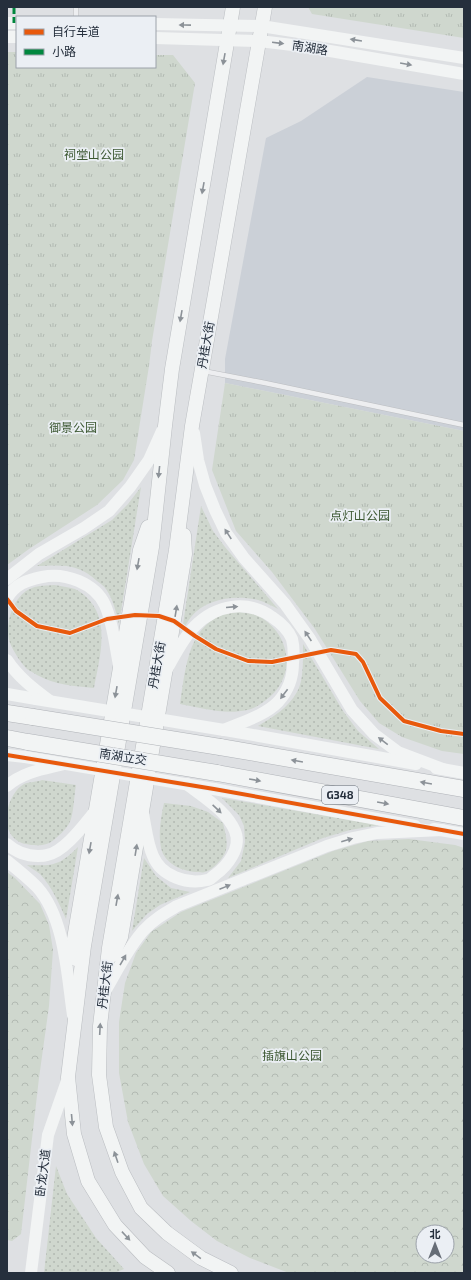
<svg xmlns="http://www.w3.org/2000/svg" width="471" height="1280" font-family="'Exo 2','Noto Sans SC',sans-serif">
<defs>
<pattern id="grass-dots" width="8" height="8" patternUnits="userSpaceOnUse"><rect width="8" height="8" fill="#cfd7ce"/><path d="M2 2h.1M6 6h.1" fill="none" stroke="#b2b9b2" stroke-width="1.8" stroke-linecap="round"/></pattern>
<pattern id="forest-crowns" width="20" height="18" patternUnits="userSpaceOnUse"><rect width="20" height="18" fill="#cfd7ce"/><path d="M2 6a3 3 0 1 1 6 0M12 15a3 3 0 1 1 6 0" fill="none" stroke="#b2b9b2"/></pattern>
<pattern id="park-tufts" width="24" height="20" patternUnits="userSpaceOnUse"><rect width="24" height="20" fill="#cfd7ce"/><path d="M3 7l-1-3M5 7V3M7 7l1-3M15 17l-1-3M17 17v-4M19 17l1-3" fill="none" stroke="#b2b9b2"/></pattern>
</defs>
<rect width="100%" height="100%" fill="#dee0e3"/>
<!-- built -->
<polygon fill="#cbd0d7" points="367,77 464,92 464,431 225,383 225,359 266,138 301,121"/>
<!-- grass -->
<g fill="url(#grass-dots)">
<path d="M 141,487 L 119,624 C 116,612 113,599 106,589 C 104,586 100,583 97,581 C 79,563 61,565 37,566 L 112,520 L 128,504 Z"/>
<path d="M 201,506 L 213,531 L 225,547 L 278,609 C 272,606 265,602 258,600 C 235,595 207,598 191,617 C 188,621 185,626 182,631 Z"/>
<path d="M 54,585 C 61,586 68,587 75,589 C 81,592 86,596 90,601 C 110,624 99,661 94,688 C 74,686 55,685 37,675 C 34,673 30,671 27,669 C 20,662 14,652 10,643 C 4,624 13,595 32,588 C 39,585 47,586 54,585 Z"/>
<path d="M 238,612 C 243,613 251,613 256,615 C 291,631 298,677 266,700 C 261,704 254,709 247,710 C 225,715 202,708 180,704 C 185,673 187,628 222,615 C 227,613 233,613 238,612 Z"/>
<path d="M 303,644 L 343,711 L 358,731 L 379,749 L 258,726 C 273,717 288,708 297,692 C 304,681 303,657 303,644 Z"/>
<path d="M 42,780 L 76,785 C 74,796 74,809 71,819 C 69,826 62,833 56,838 C 50,844 43,846 34,845 C 27,845 19,843 14,838 C 0,825 8,793 24,784 C 29,782 37,782 42,780 Z"/>
<polygon points="222,798 379,825 350,830 323,838 228,878 241,861 245,842 244,826 239,815"/>
<path d="M 164,803 L 191,806 L 208,812 L 223,823 C 225,832 228,841 226,850 C 224,858 213,870 205,872 C 203,873 201,872 199,872 C 184,872 165,865 161,848 C 158,832 161,818 164,803 Z"/>
<path d="M 78,847 L 66,919 C 59,903 52,887 40,874 C 36,871 31,868 27,865 C 53,866 59,866 78,847 Z"/>
<polygon points="144,858 156,876 171,888 190,892 160,905 147,914 132,931"/>
<polygon points="56,1166 67,1194 96,1238 124,1269 115,1273 44,1273"/>
</g>
<!-- forest -->
<g fill="url(#forest-crowns)" fill-rule="evenodd">
<path d="M 409,839 L 455,845 L 464,848 L 464,1273 L 289,1273 L 250,1258 L 217,1241 L 191,1221 L 163,1196 L 144,1164 L 128,1122 L 119,1073 L 119,1022 L 125,983 L 136,953 L 151,932 L 181,912 L 333,851 L 368,841 ZM 423,1232 L 447,1232 L 447,1256 L 423,1256 Z"/>
<polygon points="7,872 15,878 40,904 49,925 53,950 49,1006 39,1078 21,1234 12,1241 7,1240"/>
</g>
<!-- park -->
<g fill="url(#park-tufts)">
<polygon points="308,7 464,7 464,38 312,14"/>
<polygon points="7,52 17,52 17,67 155,67 155,55 173,55 195,83 152,341 149,366 134,460 123,480 97,505 29,549 7,565"/>
<polygon points="225,383 464,431 464,754 442,751 402,737 379,723 360,701 315,629 272,572 236,531 212,470"/>
</g>
<g fill="none" stroke-linecap="round" stroke-linejoin="round">
<defs>
<g id="lane">
<polyline points="76,17 76,7"/>
<polyline points="203,371 265,383 464,425"/>
</g>
<g id="primary">
<polyline points="113,955 121,937 185,554 184,535"/>
<polyline points="76,959 74,939 140,550 148,527"/>
<polyline points="168,1273 145,1257 115,1225 88,1181 74,1134 68,1077 84,946 152,547 165,426 172,369 233,7"/>
<polyline points="231,1273 201,1258 167,1233 141,1208 122,1172 106,1127 99,1075 100,1026 109,948 176,550 192,426 265,7"/>
</g>
<g id="highway">
<polyline points="7,713 33,717"/>
<polyline points="7,738 28,742"/>
<polyline points="220,747 464,789"/>
<polyline points="217,773 464,818"/>
</g>
</defs>
<!-- lane casing -->
<use href="#lane" stroke="#bcbec1" stroke-width="5.5"/>
<!-- primary casing -->
<use href="#primary" stroke="#babdc1" stroke-width="15"/>
<!-- highway casing -->
<use href="#highway" stroke="#b0b3b8" stroke-width="17"/>
<!-- lane -->
<use href="#lane" stroke="#edeef0" stroke-width="4.5"/>
<!-- secondary -->
<g stroke="#f2f4f4" stroke-width="12">
<polyline points="7,23 17,23"/>
<polyline points="155,24 261,26 464,58"/>
<polyline points="7,37 17,37"/>
<polyline points="155,38 259,41 301,46 464,74"/>
<polyline points="194,433 198,460 205,485 215,510 226,533 244,558 285,604 310,639 352,710 374,734 398,752 443,769"/>
<polyline points="7,579 39,554 84,528 109,511 130,487 149,460 162,431"/>
<path d="M 7,598 C 15,584 27,580 42,577 C 65,572 95,583 105,605 C 113,623 115,645 119,665"/>
<path d="M 7,660 C 18,677 34,689 50,701"/>
<path d="M 167,669 C 175,655 183,638 195,626 C 216,605 247,599 272,617 C 281,623 288,629 292,639 C 294,647 294,655 293,663 C 293,678 288,691 278,702 C 264,716 242,722 224,730"/>
<polyline points="7,694 36,699"/>
<polyline points="225,730 416,764"/>
<polyline points="7,755 25,757"/>
<polyline points="436,768 464,773"/>
<path d="M 7,786 C 23,772 44,769 64,764"/>
<polyline points="214,789 415,826"/>
<path d="M 143,814 C 146,828 147,843 153,856 C 161,876 187,885 207,880 C 210,880 212,877 215,875 C 227,866 242,848 235,831 C 226,810 204,798 187,784"/>
<polyline points="434,829 464,834"/>
<path d="M 7,844 C 16,852 25,856 38,856 C 41,856 44,856 47,855 C 65,852 86,822 97,809"/>
<path d="M 7,861 C 17,869 28,878 37,887 C 65,918 67,975 73,1015"/>
<path d="M 104,993 C 116,973 129,946 144,930 C 154,919 165,913 177,906 L 327,846 L 353,838 L 377,833 L 442,830"/>
<polyline points="31,1273 48,1135 68,1078"/>
</g>
<!-- primary -->
<use href="#primary" stroke="#f2f4f4" stroke-width="14"/>
<!-- highway -->
<use href="#highway" stroke="#f2f4f4" stroke-width="16"/>
<defs>
<g id="highway-bridge">
<polyline points="33,717 220,747"/>
<polyline points="28,742 217,773"/>
</g>
</defs>
<!-- highway-bridge casing -->
<use href="#highway-bridge" stroke="#b0b3b8" stroke-width="17" stroke-linecap="butt"/>
<!-- secondary-bridge -->
<g stroke="#f2f4f4" stroke-width="12">
<polyline points="36,699 224,730"/>
<polyline points="25,757 214,789"/>
</g>
<!-- highway-bridge -->
<use href="#highway-bridge" stroke="#f2f4f4" stroke-width="16"/>
<!-- quiet -->
<polyline stroke="#00873e" stroke-width="3" stroke-dasharray="6 3" stroke-linecap="butt" points="14,23 14,7"/>
<defs>
<g id="cycleway">
<polyline points="7,599 16,611 37,626 70,633 107,619 135,615 159,616 174,621 195,636 216,649 248,661 272,662 331,650 356,654 363,662 380,698 404,721 441,731 464,734"/>
<polyline points="7,755 214,789 464,834"/>
</g>
</defs>
<!-- cycleway casing -->
<use href="#cycleway" stroke="#ebeff4" stroke-width="6"/>
<!-- cycleway -->
<use href="#cycleway" stroke="#e8590c" stroke-width="4"/>
</g>
<!-- one-way arrows -->
<defs><path id="oneway-solid" d="M-6-.8H1V-3.2L6.5 0L1 3.2V.8H-6Z"/></defs>
<g fill="#8c9298">
<use href="#oneway-solid" transform="translate(185 25) rotate(-179)"/>
<use href="#oneway-solid" transform="translate(356 40) rotate(-171)"/>
<use href="#oneway-solid" transform="translate(278 43) rotate(7)"/>
<use href="#oneway-solid" transform="translate(224 59) rotate(100)"/>
<use href="#oneway-solid" transform="translate(406 64) rotate(10)"/>
<use href="#oneway-solid" transform="translate(203 188) rotate(100)"/>
<use href="#oneway-solid" transform="translate(181 316) rotate(100)"/>
<use href="#oneway-solid" transform="translate(159 472) rotate(96)"/>
<use href="#oneway-solid" transform="translate(228 534) rotate(-123)"/>
<use href="#oneway-solid" transform="translate(138 564) rotate(100)"/>
<use href="#oneway-solid" transform="translate(232 607) rotate(-5)"/>
<use href="#oneway-solid" transform="translate(176 611) rotate(-81)"/>
<use href="#oneway-solid" transform="translate(308 636) rotate(-124)"/>
<use href="#oneway-solid" transform="translate(116 692) rotate(100)"/>
<use href="#oneway-solid" transform="translate(284 694) rotate(127)"/>
<use href="#oneway-solid" transform="translate(383 741) rotate(-143)"/>
<use href="#oneway-solid" transform="translate(297 761) rotate(-170)"/>
<use href="#oneway-solid" transform="translate(255 780) rotate(10)"/>
<use href="#oneway-solid" transform="translate(426 783) rotate(-170)"/>
<use href="#oneway-solid" transform="translate(383 803) rotate(10)"/>
<use href="#oneway-solid" transform="translate(217 809) rotate(43)"/>
<use href="#oneway-solid" transform="translate(347 840) rotate(-16)"/>
<use href="#oneway-solid" transform="translate(90 848) rotate(100)"/>
<use href="#oneway-solid" transform="translate(136 850) rotate(-81)"/>
<use href="#oneway-solid" transform="translate(225 887) rotate(-22)"/>
<use href="#oneway-solid" transform="translate(117 900) rotate(-80)"/>
<use href="#oneway-solid" transform="translate(123 960) rotate(-60)"/>
<use href="#oneway-solid" transform="translate(100 1029) rotate(-87)"/>
<use href="#oneway-solid" transform="translate(72 1120) rotate(85)"/>
<use href="#oneway-solid" transform="translate(116 1157) rotate(-109)"/>
<use href="#oneway-solid" transform="translate(126 1236) rotate(47)"/>
<use href="#oneway-solid" transform="translate(196 1255) rotate(-144)"/>
</g>
<g text-anchor="middle" stroke-width="3.5" stroke-linejoin="round" paint-order="stroke">
<!-- shield labels -->
<rect fill="#ebeff4" stroke="#606973" stroke-width="1" x="322" y="786" width="36" height="18" rx="3"/>
<g font-size="11" font-weight="bold" fill="#252f3c">
<text x="340" y="799">G348</text>
</g>
<!-- street labels -->
<g font-size="12" fill="#252f3c" stroke="#ebeff4">
<text transform="translate(310 48) rotate(9)" y="4">南湖路</text>
<text transform="translate(206 345) rotate(-80)" y="4">丹桂大街</text>
<text transform="translate(157 665) rotate(-80)" y="4">丹桂大街</text>
<text transform="translate(123 757) rotate(9)" y="4">南湖立交</text>
<text transform="translate(105 985) rotate(-83)" y="4">丹桂大街</text>
<text transform="translate(43 1173) rotate(-83)" y="4">卧龙大道</text>
</g>
<!-- park labels -->
<g font-size="12" fill="#3c5832" stroke="#ebeff4">
<text x="94" y="159">祠堂山公园</text>
<text x="73" y="432">御景公园</text>
<text x="360" y="520">点灯山公园</text>
<text x="292" y="1060">插旗山公园</text>
</g>
</g>
<!-- border -->
<rect width="471" height="1280" fill="none" stroke="#252f3c" stroke-width="16"/>
<!-- legend -->
<rect x="16" y="16" width="140" height="52" fill="#ebeff4" stroke="#9ca2aa"/>
<rect x="24" y="29" width="20" height="6" fill="#e8590c" stroke="#9ca2aa"/>
<text x="52" y="36" font-size="12" fill="#252f3c">自行车道</text>
<rect x="24" y="49" width="20" height="6" fill="#00873e" stroke="#9ca2aa"/>
<text x="52" y="56" font-size="12" fill="#252f3c">小路</text>
<!-- north arrow -->
<g transform="translate(435 1244)"><circle r="19" fill="#ebeff4" stroke="#9ca2aa"/>
<path d="M0-3L7 15L0 10L-7 15Z" fill="#666d76"/>
<text y="-6" font-size="11" font-weight="bold" text-anchor="middle" fill="#252f3c">北</text>
</g>
</svg>
